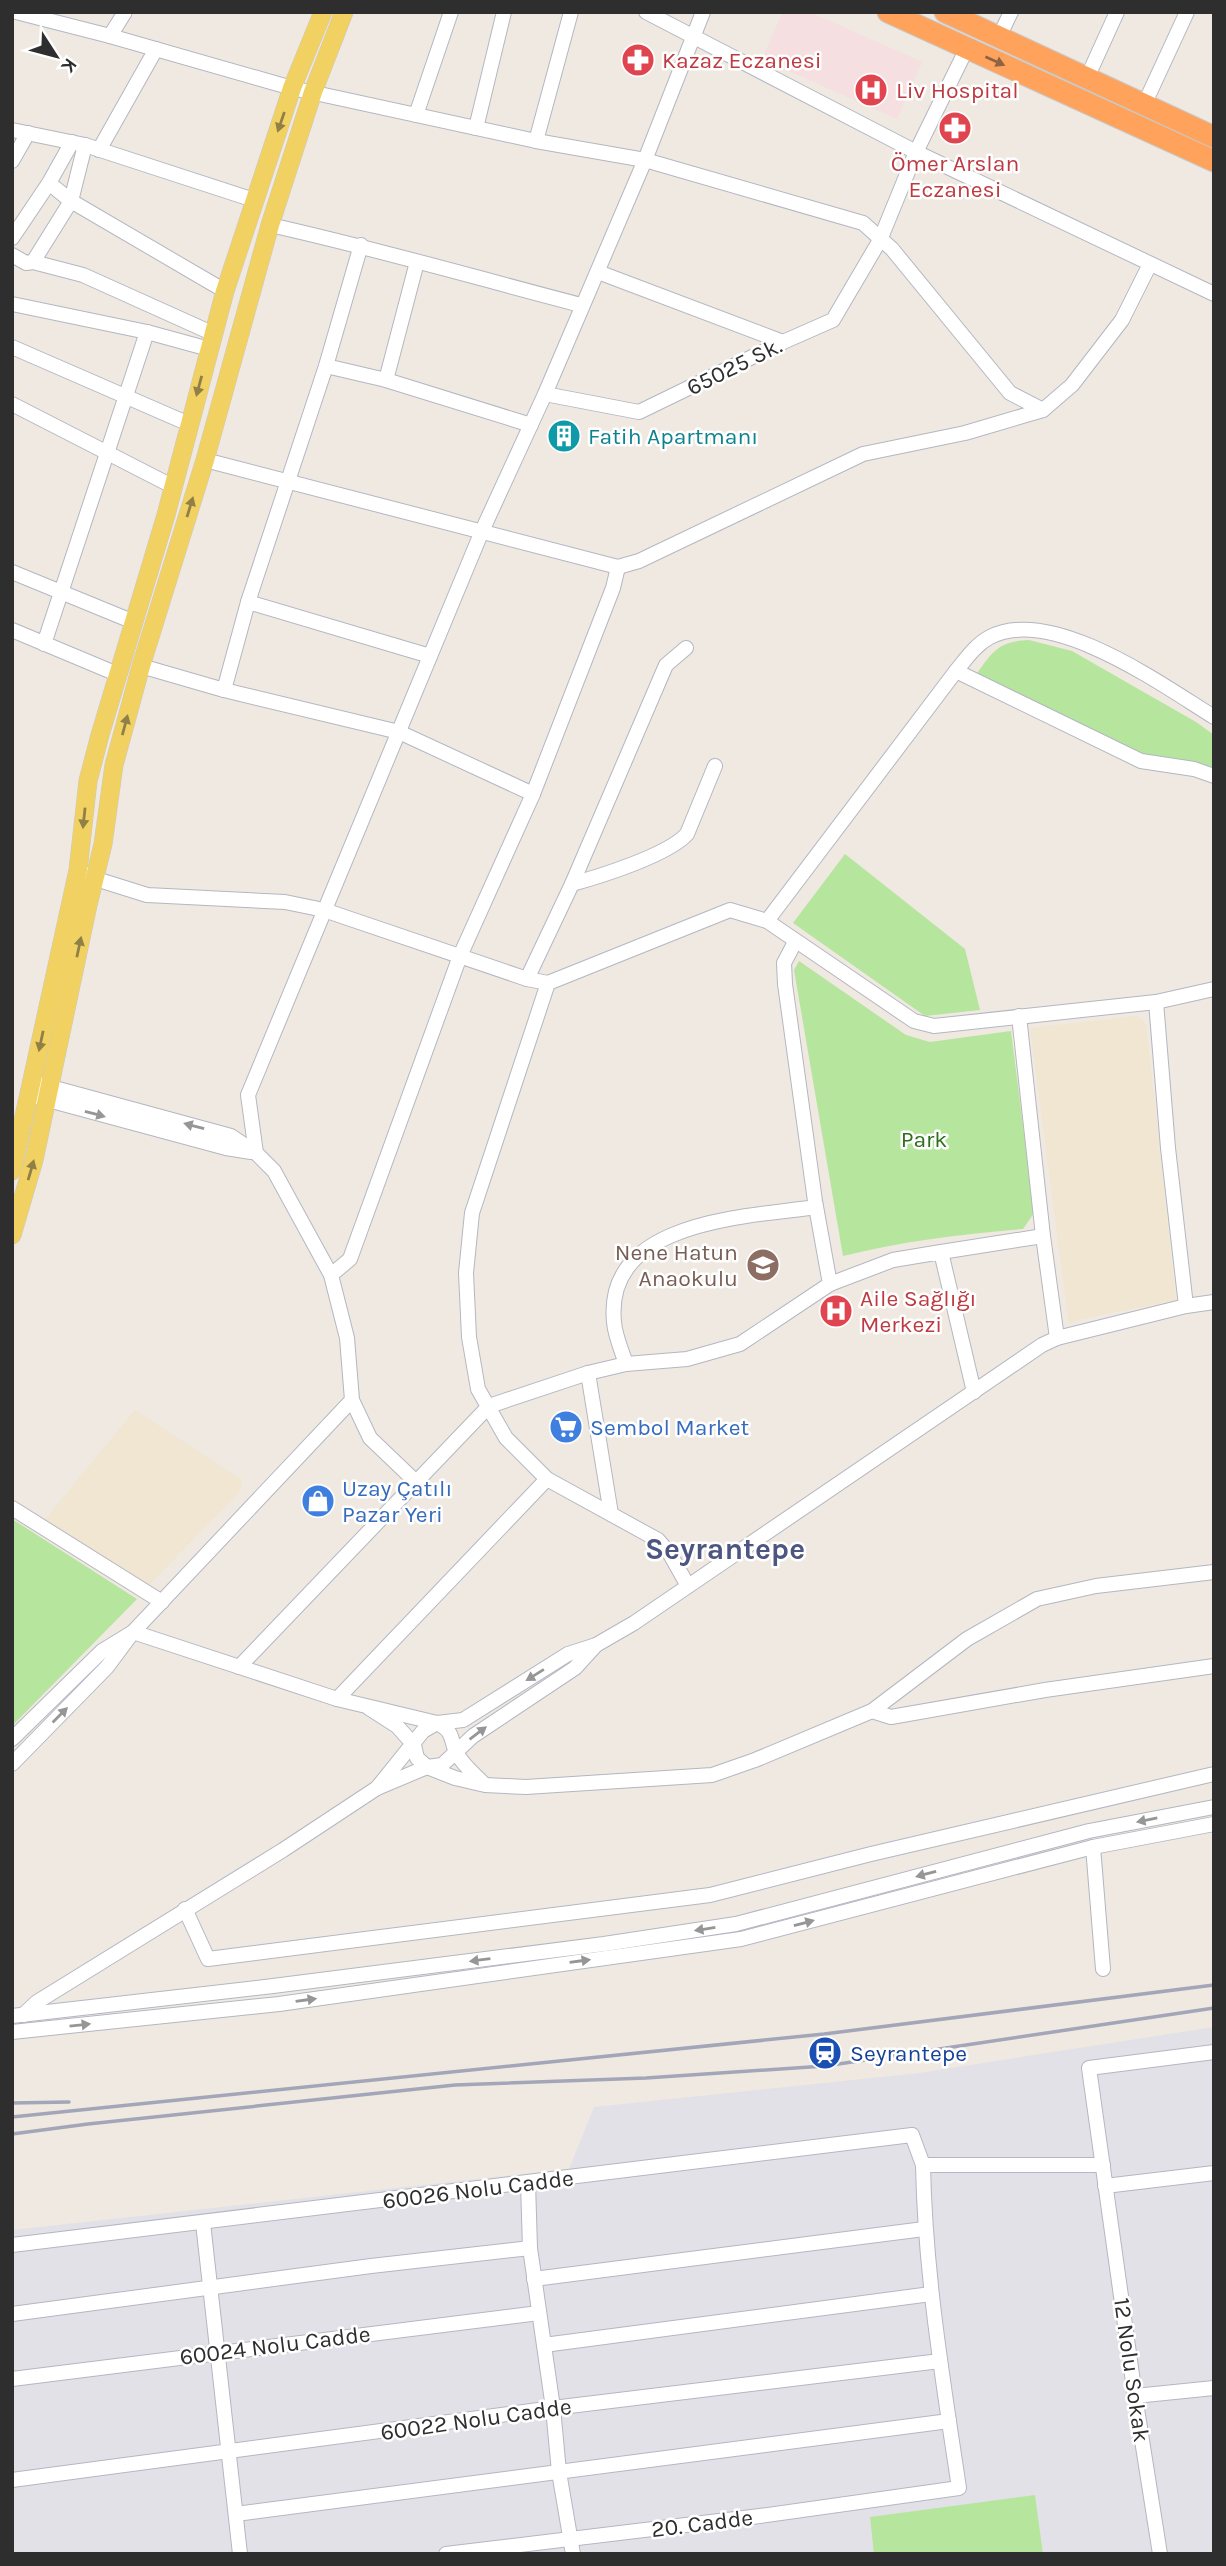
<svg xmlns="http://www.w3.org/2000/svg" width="1226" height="2566" font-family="Karla,sans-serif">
<rect width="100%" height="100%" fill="#efe9e1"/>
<!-- industrial -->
<polygon fill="#e3e1e8" points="1214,2027 1214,2554 12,2554 12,2230 569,2169 594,2107 919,2073"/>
<!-- education -->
<g fill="#f0e6d1">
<polygon points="1137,1016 1146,1024 1176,1300 1081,1319 1069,1324 1030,1028"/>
<polygon points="135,1410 242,1480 241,1490 149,1585 43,1522"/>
</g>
<!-- medical -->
<polygon fill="#f5dfe0" points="783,12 810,12 922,62 897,119 762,59"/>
<!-- green -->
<g fill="#b6e59e">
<path d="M 1029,640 L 1072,651 L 1196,722 L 1214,735 L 1214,776 L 1144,763 L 975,676 C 992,653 997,641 1029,640 Z"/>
<polygon points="845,854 965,949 980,1010 925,1016 793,923"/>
<path d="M 799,961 L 906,1035 L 930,1042 L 1011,1031 L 1034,1213 L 1023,1229 C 962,1234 903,1241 843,1256 L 794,970 Z"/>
<polygon points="12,1519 137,1599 12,1726"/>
<polygon points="1035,2495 1043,2554 874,2554 870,2517"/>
</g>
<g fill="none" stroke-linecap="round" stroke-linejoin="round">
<defs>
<g id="minor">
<polyline points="16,12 110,36 292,88 536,141 645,160 863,223 892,249 1010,393 1043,410"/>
<polyline points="646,12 916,152 1214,294"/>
<polyline points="110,36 125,12"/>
<polyline points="999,37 1011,12"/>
<polyline points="1087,78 1117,12"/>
<polyline points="1144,105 1187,12"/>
<polyline points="416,115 451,12"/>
<polyline points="476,128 504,12"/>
<polyline points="12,130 85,145 254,200"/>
<polyline points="536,141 571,12"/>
<polyline points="99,150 156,49"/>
<polyline points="12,161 28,133"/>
<polyline points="49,183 71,201 225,291"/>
<path d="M 270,225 C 374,248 477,278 581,305"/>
<polyline points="12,238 49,183 72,142"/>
<polyline points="12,255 26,263 33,262 83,275 214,334"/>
<polyline points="33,262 71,201 85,145"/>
<polyline points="598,272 783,342"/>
<polyline points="12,304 147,332 209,349"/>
<polyline points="12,347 189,424"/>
<polyline points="326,366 386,380 531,425"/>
<polyline points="386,380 417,262"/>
<polyline points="545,394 639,412 783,342 833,320 880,240 916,152 967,48"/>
<polyline points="12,404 174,487"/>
<polyline points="205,460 618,567 639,561 863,454 965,433 1043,410 1072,385 1122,320 1150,264"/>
<polyline points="12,572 134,622"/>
<polyline points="248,602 430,656"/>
<polyline points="12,630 117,674"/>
<polyline points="44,644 147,332"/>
<polyline points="141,666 224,690 399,732 533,794"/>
<polyline points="956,671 1141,761 1194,769 1214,776"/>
<polyline points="224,690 248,602 326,366 361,245"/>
<path d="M 1214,717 C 1162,685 1052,605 990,637 C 975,645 966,659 956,671 L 767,921 L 914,1021 L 934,1026 L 1156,1002 L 1214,989"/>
<polyline points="86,874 96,879 147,895 285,902 324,910 527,979 548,983"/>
<path d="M 572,884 C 601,876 668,855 687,834 L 715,766"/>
<polyline points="795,942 784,963 785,984 815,1201 830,1284"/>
<polyline points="527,979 572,884 666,665 686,648"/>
<polyline points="1156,1002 1168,1148 1186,1306"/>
<polyline points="40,1084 231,1136 256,1153 274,1171 331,1275 347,1338 352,1400 370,1438 415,1481"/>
<polyline points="37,1097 226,1148 251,1152"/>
<polyline points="256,1153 248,1095 482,531 545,394 645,160 703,12"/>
<polyline points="941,1252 1043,1236"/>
<polyline points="331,1275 350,1259 460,956 533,794 613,588 618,567"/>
<polyline points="1057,1338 1186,1306 1214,1302"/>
<path d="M 626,1364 C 622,1351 615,1336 614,1322 C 604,1220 747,1217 816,1207"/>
<polyline points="588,1373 611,1514"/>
<polyline points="12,1508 162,1602"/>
<polyline points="688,1586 670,1554 658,1540 547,1479 506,1438 478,1389 469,1337 466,1273 472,1213 548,983 730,910 767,921"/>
<polyline points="239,1667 489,1406 588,1373 626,1364 687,1359 740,1344 830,1284 893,1260 941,1252 974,1392"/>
<polyline points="337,1699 547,1479"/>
<polyline points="369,1708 397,1726 414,1745 417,1758 427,1767 455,1778 485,1785 526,1787 712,1775 755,1760 872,1711 967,1639 1037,1599 1096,1586 1214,1572"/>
<polyline points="872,1711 891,1717 1045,1690 1214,1666"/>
<path d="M 12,1739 L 102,1651 L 133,1632 L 337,1699 L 437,1723 C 456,1733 449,1739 457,1754 C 464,1766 475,1775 484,1784"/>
<polyline points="12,1764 107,1667 133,1632 352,1400"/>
<polyline points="377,1788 423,1731 437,1723 463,1720 568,1654 596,1645 634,1623 1042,1345 1057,1338 1043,1236 1019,1016"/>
<polyline points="1093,1847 1103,1969"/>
<polyline points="185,1909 208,1959 710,1895 871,1854 1214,1774"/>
<polyline points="23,2015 37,2002 283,1850 377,1788 427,1767 442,1765 473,1736 575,1668 595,1646"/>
<polyline points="12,2016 273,1986 604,1944 736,1924 1089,1831 1214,1807"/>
<polyline points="12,2032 279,2004 741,1939 1093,1847 1214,1824"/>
<polyline points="528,2183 530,2248 553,2408 559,2472 573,2554"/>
<polyline points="1105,2186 1214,2173"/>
<polyline points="203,2223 240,2554"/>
<polyline points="12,2245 912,2135 923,2165"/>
<polyline points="534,2279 924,2229"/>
<polyline points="12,2314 371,2266 530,2248"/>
<polyline points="544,2345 931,2294"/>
<polyline points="12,2379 539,2313"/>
<polyline points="1135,2396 1214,2388"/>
<polyline points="12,2480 553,2408 940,2361"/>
<polyline points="236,2514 949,2421"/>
<path d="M 446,2554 L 760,2516 L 959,2488 C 943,2381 925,2274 923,2165 L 1103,2165"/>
<polyline points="1160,2554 1135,2396 1089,2068 1214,2052"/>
</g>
<g id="major">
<polyline points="12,1171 78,870 88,781 100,735 166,515 225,291 292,88 323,12"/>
<polyline points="12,1235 34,1160 88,905 103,844 114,765 141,666 205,460 270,225 313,92 344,12"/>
</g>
<g id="highway">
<polyline points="888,12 1214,161"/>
<polyline points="945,12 1214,137"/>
</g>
</defs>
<!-- minor casing -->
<use href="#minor" stroke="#b4b7c1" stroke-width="16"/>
<!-- major casing -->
<use href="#major" stroke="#c9c9c9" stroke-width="19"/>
<!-- highway casing -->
<use href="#highway" stroke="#c9c9c9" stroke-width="23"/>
<!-- minor -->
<use href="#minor" stroke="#fff" stroke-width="14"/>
<!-- major -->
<use href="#major" stroke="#f2d163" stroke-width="18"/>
<!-- highway -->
<use href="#highway" stroke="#ffa35c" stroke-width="21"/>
<!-- rail -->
<g stroke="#a3a6b8" stroke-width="3.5">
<polyline points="12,2103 69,2102"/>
<polyline points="12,2117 824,2034 1214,1985"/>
<polyline points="12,2134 88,2124 455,2085 646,2078 825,2066 1214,2008"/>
</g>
</g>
<!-- one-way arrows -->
<defs><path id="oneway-solid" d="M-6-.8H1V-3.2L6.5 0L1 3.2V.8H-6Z" transform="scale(1.75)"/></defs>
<use fill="#8c6343" href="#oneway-solid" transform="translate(995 61) rotate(24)"/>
<g fill="#908048">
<use href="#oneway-solid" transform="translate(281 122) rotate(109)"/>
<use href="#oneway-solid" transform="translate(199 386) rotate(105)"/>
<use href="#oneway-solid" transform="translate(190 507) rotate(-73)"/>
<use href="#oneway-solid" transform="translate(125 725) rotate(-75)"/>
<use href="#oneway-solid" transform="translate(84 818) rotate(96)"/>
<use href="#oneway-solid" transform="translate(79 947) rotate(-78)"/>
<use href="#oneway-solid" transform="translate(41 1041) rotate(102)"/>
<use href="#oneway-solid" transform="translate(31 1170) rotate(-74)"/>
</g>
<g fill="#969696">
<use href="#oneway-solid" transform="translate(95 1114) rotate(15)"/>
<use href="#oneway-solid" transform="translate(194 1126) rotate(-165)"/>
<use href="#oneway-solid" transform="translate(535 1675) rotate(148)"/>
<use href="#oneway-solid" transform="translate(60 1715) rotate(-45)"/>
<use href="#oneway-solid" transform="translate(478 1733) rotate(-37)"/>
<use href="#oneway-solid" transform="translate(1147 1820) rotate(169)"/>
<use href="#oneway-solid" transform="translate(926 1874) rotate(165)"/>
<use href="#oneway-solid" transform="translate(804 1923) rotate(-15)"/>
<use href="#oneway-solid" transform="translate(705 1929) rotate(171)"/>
<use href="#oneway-solid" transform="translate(480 1960) rotate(173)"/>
<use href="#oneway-solid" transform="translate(580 1961) rotate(-8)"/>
<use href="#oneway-solid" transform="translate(306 2000) rotate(-8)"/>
<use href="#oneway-solid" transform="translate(80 2025) rotate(-6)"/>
</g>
<!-- icons -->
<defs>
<symbol id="pharmacy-disc" viewBox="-11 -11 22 22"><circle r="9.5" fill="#e0444e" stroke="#fff"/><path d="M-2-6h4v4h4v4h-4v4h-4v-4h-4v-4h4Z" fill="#fff"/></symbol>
<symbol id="hospital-disc" viewBox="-11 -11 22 22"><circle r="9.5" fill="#e0444e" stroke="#fff"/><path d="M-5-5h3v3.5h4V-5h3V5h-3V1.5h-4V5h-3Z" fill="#fff"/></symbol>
<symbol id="building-disc" viewBox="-11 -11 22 22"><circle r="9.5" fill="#0f9aa8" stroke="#fff"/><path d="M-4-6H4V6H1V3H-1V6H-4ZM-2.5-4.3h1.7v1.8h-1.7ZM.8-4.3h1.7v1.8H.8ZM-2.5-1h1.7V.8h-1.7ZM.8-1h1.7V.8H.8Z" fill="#fff"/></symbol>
<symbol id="school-disc" viewBox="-11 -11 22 22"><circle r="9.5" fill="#8d6e63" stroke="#fff"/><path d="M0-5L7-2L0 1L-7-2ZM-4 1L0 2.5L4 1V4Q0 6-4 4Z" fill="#fff"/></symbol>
<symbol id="supermarket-disc" viewBox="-11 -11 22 22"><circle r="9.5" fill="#3f7fe0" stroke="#fff"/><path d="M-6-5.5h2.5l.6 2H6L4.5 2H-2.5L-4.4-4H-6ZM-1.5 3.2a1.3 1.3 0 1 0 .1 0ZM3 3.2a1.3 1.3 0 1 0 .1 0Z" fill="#fff"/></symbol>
<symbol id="shop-disc" viewBox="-11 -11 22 22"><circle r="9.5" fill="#3f7fe0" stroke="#fff"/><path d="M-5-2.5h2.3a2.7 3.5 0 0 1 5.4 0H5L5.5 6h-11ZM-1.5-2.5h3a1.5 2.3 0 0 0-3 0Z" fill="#fff"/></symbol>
<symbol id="station-disc" viewBox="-11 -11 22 22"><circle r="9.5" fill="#1a4fb4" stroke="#fff"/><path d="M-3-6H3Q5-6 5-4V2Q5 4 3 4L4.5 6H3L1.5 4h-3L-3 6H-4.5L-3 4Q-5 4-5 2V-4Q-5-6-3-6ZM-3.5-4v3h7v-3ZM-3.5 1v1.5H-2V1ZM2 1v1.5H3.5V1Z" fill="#fff"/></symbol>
</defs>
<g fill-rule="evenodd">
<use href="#pharmacy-disc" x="619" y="41" width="38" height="38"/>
<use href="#hospital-disc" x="852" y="71" width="38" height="38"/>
<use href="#pharmacy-disc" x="936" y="109" width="38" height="38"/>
<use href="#building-disc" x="545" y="417" width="38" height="38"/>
<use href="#school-disc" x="744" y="1246" width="38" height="38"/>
<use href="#hospital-disc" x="817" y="1292" width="38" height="38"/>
<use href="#supermarket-disc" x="547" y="1408" width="38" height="38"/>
<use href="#shop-disc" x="299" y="1482" width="38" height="38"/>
<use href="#station-disc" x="806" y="2034" width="38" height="38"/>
</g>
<g text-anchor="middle" stroke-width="5" stroke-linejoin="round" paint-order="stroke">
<!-- health labels -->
<g font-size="23" fill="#be3a42" stroke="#fff" text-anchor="start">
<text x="662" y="68">Kazaz Eczanesi</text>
<text x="896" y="98">Liv Hospital</text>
<text x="955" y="171" text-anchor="middle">Ömer Arslan<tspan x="955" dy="26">Eczanesi</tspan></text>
<text x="860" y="1306">Aile Sağlığı<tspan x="860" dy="26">Merkezi</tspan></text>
</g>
<!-- street labels -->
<g font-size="23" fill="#2e2e2e" stroke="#fff">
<text transform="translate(734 366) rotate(-26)" y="8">65025 Sk.</text>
<text transform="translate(478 2189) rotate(-7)" y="8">60026 Nolu Cadde</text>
<text transform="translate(275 2345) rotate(-7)" y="8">60024 Nolu Cadde</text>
<text transform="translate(1132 2370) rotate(82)" y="8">12 Nolu Sokak</text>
<text transform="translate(476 2419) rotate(-8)" y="8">60022 Nolu Cadde</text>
<text transform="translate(702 2523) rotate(-7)" y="8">20. Cadde</text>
</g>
<!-- culture labels -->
<g font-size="23" fill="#0d838f" stroke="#fff" text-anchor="start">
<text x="588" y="444">Fatih Apartmanı</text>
</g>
<!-- park labels -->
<g font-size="23" fill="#2c6e1b" stroke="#fff">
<text x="924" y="1147">Park</text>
</g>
<!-- education labels -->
<g font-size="23" fill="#785e54" stroke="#fff" text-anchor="end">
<text x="738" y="1260">Nene Hatun<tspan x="738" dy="26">Anaokulu</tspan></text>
</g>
<!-- shop labels -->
<g font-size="23" fill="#366cbe" stroke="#fff" text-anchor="start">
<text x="590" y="1435">Sembol Market</text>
<text x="342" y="1496">Uzay Çatılı<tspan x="342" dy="26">Pazar Yeri</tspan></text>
</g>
<!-- transit labels -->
<g font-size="23" fill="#164399" stroke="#fff" text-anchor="start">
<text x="850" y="2061">Seyrantepe</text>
</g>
<!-- district labels -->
<g font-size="30" font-weight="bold" fill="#4d5680" stroke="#fff">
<text x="725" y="1559">Seyrantepe</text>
</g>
</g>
<!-- border -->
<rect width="1226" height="2566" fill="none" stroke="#2e2e2e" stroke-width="28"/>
<!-- north arrow -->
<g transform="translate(56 56) rotate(126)" stroke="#ffffff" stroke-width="5" paint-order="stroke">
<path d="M0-5L12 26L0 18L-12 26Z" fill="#2e2e2e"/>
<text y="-10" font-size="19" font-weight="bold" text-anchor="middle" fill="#2e2e2e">K</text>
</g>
</svg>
